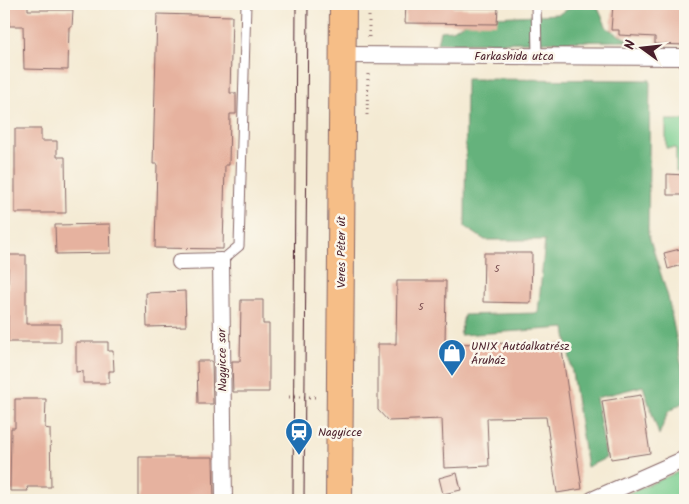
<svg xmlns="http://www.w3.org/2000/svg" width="689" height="504" font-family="Kalam,sans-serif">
<rect width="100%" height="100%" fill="#fbf7ec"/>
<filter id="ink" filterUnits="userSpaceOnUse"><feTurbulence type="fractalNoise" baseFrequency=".02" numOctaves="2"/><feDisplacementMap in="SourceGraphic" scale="10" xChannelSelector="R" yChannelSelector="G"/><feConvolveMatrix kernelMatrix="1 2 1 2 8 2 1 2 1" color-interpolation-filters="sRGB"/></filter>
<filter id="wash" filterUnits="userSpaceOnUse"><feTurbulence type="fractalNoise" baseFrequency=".0096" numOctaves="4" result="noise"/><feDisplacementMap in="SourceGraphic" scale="20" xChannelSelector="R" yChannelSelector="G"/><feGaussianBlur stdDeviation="1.12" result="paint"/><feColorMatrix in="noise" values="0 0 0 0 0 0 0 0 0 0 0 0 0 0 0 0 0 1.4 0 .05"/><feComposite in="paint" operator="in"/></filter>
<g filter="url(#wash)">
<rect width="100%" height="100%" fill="#f4ead3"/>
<!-- green -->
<g fill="#7ccf91" stroke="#63775e">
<polygon points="666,120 685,120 685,171 676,171 676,148 666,148"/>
<polygon points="685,469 685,500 613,500"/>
</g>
<!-- forest -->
<g fill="#65b27b" stroke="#586853">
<polygon points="577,4 601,4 598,8 607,28 630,41 437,43 440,31 453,30 472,18 559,14"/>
<polygon points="466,79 650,80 648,233 668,297 683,373 685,375 685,401 668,412 659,435 643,386 596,398 606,458 587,467 565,328 460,335 464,315 538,313 545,240 485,240 465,227"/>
</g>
<g id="blocks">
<!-- building -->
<g fill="#e6b29f">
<polygon points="9,4 28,4 28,10 73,10 72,27 69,27 68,70 24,69 23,26 9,26"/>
<polygon points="406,4 454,4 453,8 498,8 497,24 405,23"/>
<polygon points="613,4 685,4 685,45 655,44 655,37 619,35 619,30 611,30"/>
<polygon points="157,14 232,16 230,93 236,93 236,114 230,114 229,165 225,165 223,249 155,248 157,164 153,164"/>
<polygon points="15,129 41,129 41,141 57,141 57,157 65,157 66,213 15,213"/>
<polygon points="667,174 685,175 685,195 667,195"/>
<polygon points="110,224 111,253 56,254 55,225"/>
<polygon points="680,249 685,264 668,269 664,253"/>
<polygon points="484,253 532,253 531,303 483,302"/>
<polygon points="8,255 26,255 26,324 61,324 61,342 8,342"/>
<polygon points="397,281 446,281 445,344 524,343 525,348 561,343 582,489 557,493 546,417 487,418 489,466 444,468 442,419 388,421 378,410 378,344 396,344"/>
<polygon points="185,291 186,326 147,327 146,293"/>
<polygon points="241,300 263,300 263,324 269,324 269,392 233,392 232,361 240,361"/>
<polygon points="76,342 108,342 108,351 113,351 114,371 109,371 109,383 83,383 83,371 76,372"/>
<polygon points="197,361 212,361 213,404 198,404"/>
<polygon points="641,395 650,453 611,459 602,401"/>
<polygon points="15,399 46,399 45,428 50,429 51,487 27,487 28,491 10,491 11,428 15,428"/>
<polygon points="139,457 213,457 214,500 139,500"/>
<polygon points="457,473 461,490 443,494 439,478"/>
</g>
</g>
</g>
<g filter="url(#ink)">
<use href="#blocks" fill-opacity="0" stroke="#866666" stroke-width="1"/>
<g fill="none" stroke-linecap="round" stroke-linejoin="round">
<defs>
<g id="service">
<polyline points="536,4 537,56"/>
<polyline points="221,261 239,246 246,4"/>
</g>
<g id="minor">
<polyline points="342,55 685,57"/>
<polyline points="180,262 221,261 224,500"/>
<polyline points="592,500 685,459"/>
</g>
<polyline id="primary" points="339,500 343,4"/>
</defs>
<!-- service casing -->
<use href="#service" stroke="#866666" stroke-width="11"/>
<!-- minor casing -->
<use href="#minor" stroke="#866666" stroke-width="18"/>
<!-- primary casing -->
<use href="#primary" stroke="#866666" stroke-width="28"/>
<!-- path -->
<g stroke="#866666" stroke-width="3" stroke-dasharray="1 4" stroke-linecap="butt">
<polyline points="369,37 369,4"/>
<polyline points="367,115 368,73"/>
<polyline points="289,397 318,397"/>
</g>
<!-- service -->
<use href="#service" stroke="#fff" stroke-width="9"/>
<!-- minor -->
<use href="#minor" stroke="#fff" stroke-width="16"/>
<!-- primary -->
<use href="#primary" stroke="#f6be87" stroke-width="26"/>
<!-- tram -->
<g stroke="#4a1f2b" stroke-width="1">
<polyline points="293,500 296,4"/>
<polyline points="304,500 308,4"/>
</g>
</g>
</g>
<!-- icons -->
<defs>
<symbol id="shop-pin" viewBox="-11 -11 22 30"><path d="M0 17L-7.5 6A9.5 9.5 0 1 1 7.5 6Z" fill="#1f6fb2" stroke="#fbf7ec"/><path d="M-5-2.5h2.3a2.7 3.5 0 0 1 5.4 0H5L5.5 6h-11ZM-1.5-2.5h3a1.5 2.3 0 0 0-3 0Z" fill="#fff"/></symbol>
<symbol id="station-pin" viewBox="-11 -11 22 30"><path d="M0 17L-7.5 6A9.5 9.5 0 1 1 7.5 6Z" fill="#1f6fb2" stroke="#fbf7ec"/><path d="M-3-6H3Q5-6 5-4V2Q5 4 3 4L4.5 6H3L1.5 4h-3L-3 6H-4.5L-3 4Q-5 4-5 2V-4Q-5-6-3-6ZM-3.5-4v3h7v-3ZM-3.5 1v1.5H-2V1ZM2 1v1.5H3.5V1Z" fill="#fff"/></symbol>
</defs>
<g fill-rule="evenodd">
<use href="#shop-pin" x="436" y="337" width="32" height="43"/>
<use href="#station-pin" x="283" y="416" width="32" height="43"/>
</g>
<g text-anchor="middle" stroke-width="5" stroke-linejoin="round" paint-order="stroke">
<!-- number labels -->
<g font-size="10" fill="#714448">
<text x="497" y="272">5</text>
<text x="421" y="310">5</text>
</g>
<!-- street labels -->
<g font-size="12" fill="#4a1f2b" stroke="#fbf7ec">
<text x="514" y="60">Farkashida utca</text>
<text transform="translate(341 252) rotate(-90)" y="4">Veres Péter út</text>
<text transform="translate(222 360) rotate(-91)" y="4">Nagyicce sor</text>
</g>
<!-- poi labels -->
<g font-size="12" fill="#4a1f2b" stroke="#fbf7ec" text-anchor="start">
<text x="471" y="350">UNIX Autóalkatrész<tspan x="471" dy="14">Áruház</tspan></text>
<text x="318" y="436">Nagyicce</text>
</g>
</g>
<!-- margin -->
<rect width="689" height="504" fill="none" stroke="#fbf7ec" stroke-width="20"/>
<!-- north arrow -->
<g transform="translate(642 48) rotate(285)" stroke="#fbf7ec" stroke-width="4" paint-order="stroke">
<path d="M0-4L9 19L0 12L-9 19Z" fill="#4a1f2b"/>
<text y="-8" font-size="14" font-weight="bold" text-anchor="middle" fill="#4a1f2b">N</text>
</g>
</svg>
